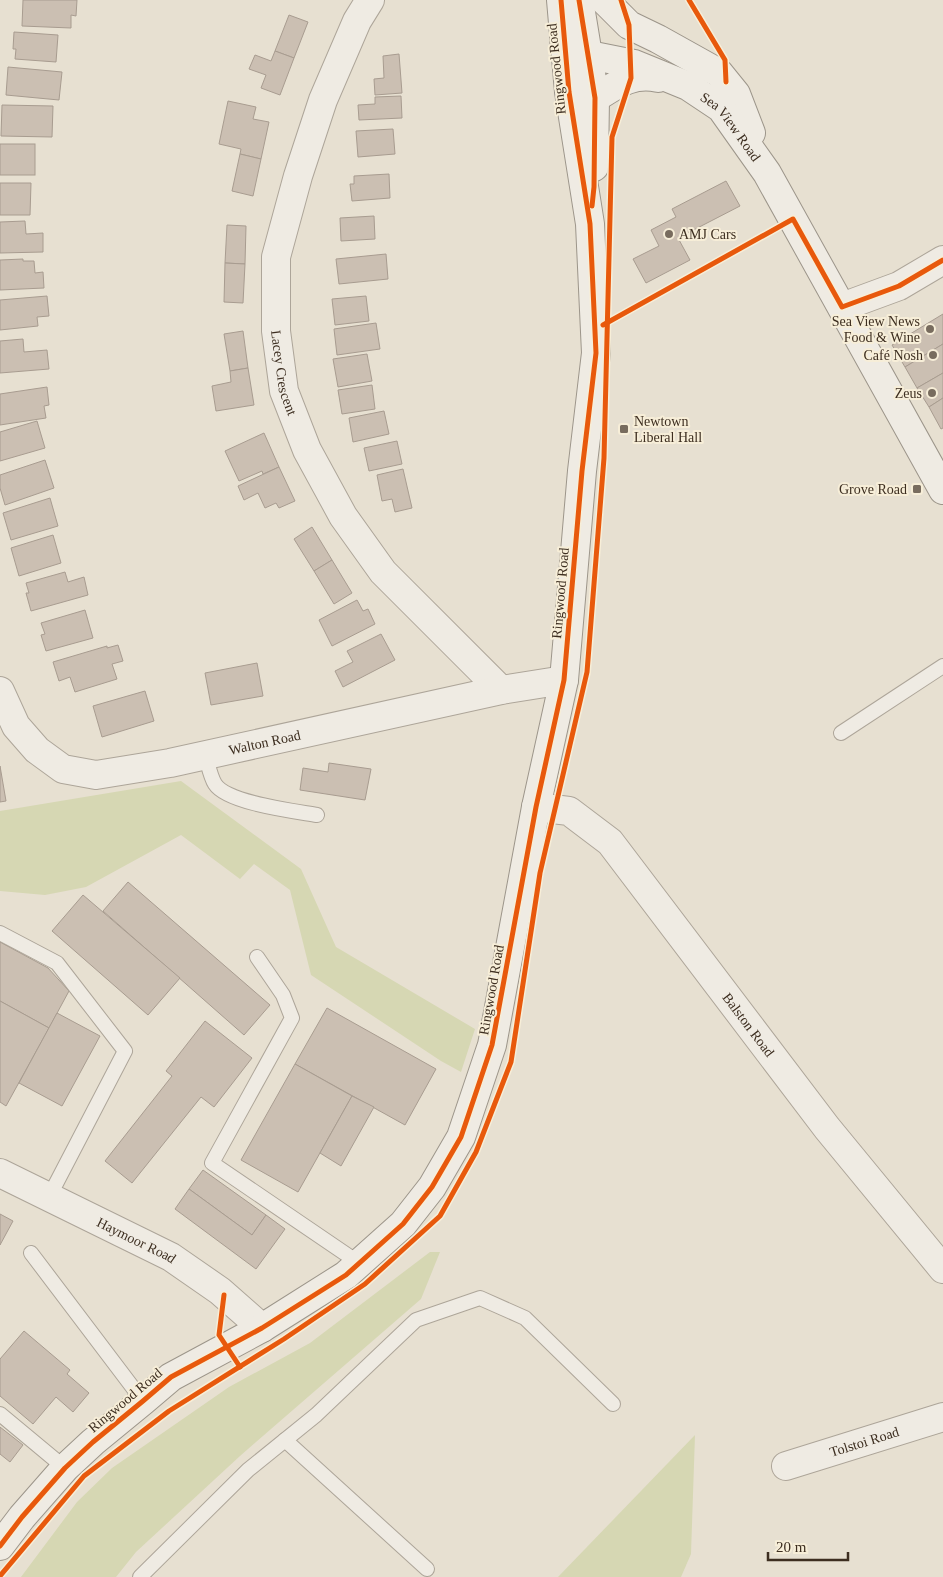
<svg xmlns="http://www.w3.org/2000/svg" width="943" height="1577" font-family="Georgia,serif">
<rect width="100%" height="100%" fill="#e7e0d1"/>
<!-- green -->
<g fill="#d6d7b3">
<polygon points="181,781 301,869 336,947 475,1029 461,1072 441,1061 311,975 290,890 254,864 240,879 181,835 86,887 45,895 0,891 0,811"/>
<polygon points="430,1252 440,1252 421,1299 240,1456 136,1552 116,1577 21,1577 77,1502 112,1468 229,1387 310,1343"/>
<polygon points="695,1435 691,1554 681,1577 558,1577"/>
</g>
<!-- building -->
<g fill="#cbbfb2" stroke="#a89c90">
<polygon points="23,0 77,0 76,16 71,15 71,28 22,26"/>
<polygon points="289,15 308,22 294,58 275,51"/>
<polygon points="14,32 58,35 56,62 15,59 16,49 13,49"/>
<polygon points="275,51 294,58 280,95 261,88 266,75 249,69 255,55 271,61"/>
<polygon points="399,54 402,93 375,95 374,79 384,78 383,56"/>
<polygon points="8,67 62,72 59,100 6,95"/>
<polygon points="401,96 402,118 359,120 358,105 375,104 375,97"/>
<polygon points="228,101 256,107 253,119 269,122 261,159 240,154 241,149 219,144"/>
<polygon points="2,105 53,106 52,137 1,136"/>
<polygon points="393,129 395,154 358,157 356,131"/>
<rect x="0" y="144" width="35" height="31"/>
<polygon points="240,154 261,159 253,196 232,191"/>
<polygon points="389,174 390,198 352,201 350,184 354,184 354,176"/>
<polygon points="726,181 740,206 678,238 690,260 646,283 633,259 659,246 651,230 676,217 672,209"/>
<polygon points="0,183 31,183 30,215 0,215"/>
<polygon points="374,216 375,239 341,241 340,218"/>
<polygon points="25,221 26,234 43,233 43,252 0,253 0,222"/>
<polygon points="227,225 246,226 245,264 225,263"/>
<polygon points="386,254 388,279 339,284 336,259"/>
<polygon points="23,259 23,261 34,261 35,273 43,272 44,288 0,290 0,260"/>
<polygon points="225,263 245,264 243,303 224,302"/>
<polygon points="47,296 49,316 37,317 38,326 0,330 0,300"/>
<polygon points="366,296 369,321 335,325 332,299"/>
<polygon points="943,314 943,344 905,367 892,345"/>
<polygon points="376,323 380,349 337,355 334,329"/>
<polygon points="243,331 248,368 230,371 224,334"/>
<polygon points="23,339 24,352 47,350 49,369 0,373 0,341"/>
<polygon points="943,344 943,373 917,388 905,367"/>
<polygon points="367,354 372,381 338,387 333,359"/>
<polygon points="248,368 254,405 216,411 212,386 231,382 230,371"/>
<polygon points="943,373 943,398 929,407 917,388"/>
<polygon points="372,385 375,409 342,414 338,390"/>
<polygon points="47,387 49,405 44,406 46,418 0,425 0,394"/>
<polygon points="943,398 943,428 941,429 929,407"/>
<polygon points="384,411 389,434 353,442 349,418"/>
<polygon points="37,421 45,448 0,461 0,432"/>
<polygon points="264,433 279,467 263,474 262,471 239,481 225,451"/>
<polygon points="397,441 402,464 369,471 364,448"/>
<polygon points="45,460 54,488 5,505 0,488 0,475"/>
<polygon points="279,467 295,501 279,508 276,503 265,508 258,493 244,500 238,486"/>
<polygon points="403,469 412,508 395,512 392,499 382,501 377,475"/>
<polygon points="50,498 58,526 11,540 3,513"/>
<polygon points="312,527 332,560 314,571 294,539"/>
<polygon points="53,535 61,563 19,576 11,548"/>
<polygon points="332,560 352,593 334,604 314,571"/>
<polygon points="65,572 68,582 84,577 88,595 31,611 26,593 29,593 26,583"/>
<polygon points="357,600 363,611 368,609 375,624 332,646 319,620"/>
<polygon points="85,610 93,638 46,651 41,635 45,634 41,623"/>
<polygon points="381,634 395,660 343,687 335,671 353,662 347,651"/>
<polygon points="118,645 123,661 112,664 117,679 75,692 70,677 59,681 53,662 107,646 107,648"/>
<polygon points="257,663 263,696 211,705 205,673"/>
<polygon points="145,691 154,721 102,737 93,706"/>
<polygon points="329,763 371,769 365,800 300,790 303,768 328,772"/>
<polygon points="0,766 6,801 0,802"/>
<polygon points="128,882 270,1005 244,1035 103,911"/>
<polygon points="83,895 180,978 148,1015 52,931"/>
<polygon points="0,942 48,968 69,991 49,1028 0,1001"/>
<polygon points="0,1001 49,1028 6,1106 0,1102"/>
<polygon points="327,1008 436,1069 405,1125 295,1064"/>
<polygon points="57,1013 100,1036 62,1106 19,1083"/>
<polygon points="205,1021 252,1058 214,1107 201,1097 132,1183 105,1161 172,1076 166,1071"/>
<polygon points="295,1064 352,1096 298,1192 241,1160"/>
<polygon points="352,1096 374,1107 341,1166 320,1153"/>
<polygon points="203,1170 266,1215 252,1235 189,1189"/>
<polygon points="189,1189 252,1235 266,1215 285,1229 256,1269 175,1209"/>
<polygon points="0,1214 13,1221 0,1245"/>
<polygon points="24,1331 70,1370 67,1374 89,1393 73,1412 56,1397 33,1424 0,1396 0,1359"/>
<polygon points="0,1427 23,1445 10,1462 0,1454"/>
</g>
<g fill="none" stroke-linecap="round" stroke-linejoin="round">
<defs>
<g id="lane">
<polyline points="841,733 943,666"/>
<path d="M 205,754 C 208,763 210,776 215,784 C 227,803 294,811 317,815"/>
<polyline points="0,933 57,963 125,1051 49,1197"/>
<polyline points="257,957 283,995 292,1018 212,1163 359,1263"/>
<polyline points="31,1253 143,1401"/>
<polyline points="0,1414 65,1468"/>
<polyline points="285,1440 427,1569"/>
<polyline points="140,1577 248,1470 316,1415 416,1320 480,1298 525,1318 613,1404"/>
</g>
<g id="street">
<path id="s1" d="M 370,0 L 357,21 L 323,100 L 298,176 L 276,257 L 276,331 L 284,391 L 307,450 L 343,516 L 383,572 L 501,690"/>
<polyline points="842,307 899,286 943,260"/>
<path id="s2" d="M 0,691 L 16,726 L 37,750 L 63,769 L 96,775 L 170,763 L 501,690 L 564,680"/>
<path id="s3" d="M 536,807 L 569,811 L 610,842 L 827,1128 L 943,1269"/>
<path id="s4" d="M 0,1173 L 171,1257 L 220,1291 L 262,1328"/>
<path id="s5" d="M 786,1466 L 943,1417"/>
</g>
<g id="secondary">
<polyline points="579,0 595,98 594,167"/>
<polyline points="604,0 629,25 658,39 719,73 736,94 751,133"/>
<path id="s6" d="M 564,39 L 573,50 L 589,55 L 634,64 L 688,86 L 721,108 L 767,173 L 943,490"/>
<path d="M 595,98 C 616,85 633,72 658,78"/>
<polyline points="0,1546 22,1517 65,1468 93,1442 143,1401 171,1377 262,1328 346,1275 403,1224 432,1187 461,1137 492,1045 536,807 564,680 582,471 596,353 590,224 569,92 561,0"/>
</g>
</defs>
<!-- lane casing -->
<use href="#lane" stroke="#ada599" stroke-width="16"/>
<!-- street casing -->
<use href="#street" stroke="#ada599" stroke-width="30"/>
<!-- secondary casing -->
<use href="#secondary" stroke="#9c958a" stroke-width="30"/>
<!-- lane -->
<use href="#lane" stroke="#efebe3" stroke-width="14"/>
<!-- street -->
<use href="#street" stroke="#efebe3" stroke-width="28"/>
<!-- secondary -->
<use href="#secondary" stroke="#efebe3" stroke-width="28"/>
<defs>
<g id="cycleway">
<polyline points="579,0 595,98 594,187 592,206"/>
<polyline points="689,0 725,60 726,82"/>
<polyline points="603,325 793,219 842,307 899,286 943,260"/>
<polyline points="224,1295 219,1335 240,1367"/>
<polyline points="0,1546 22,1517 65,1468 93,1442 143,1401 171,1377 262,1328 346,1275 403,1224 432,1187 461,1137 492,1045 536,807 564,680 582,471 596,353 590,224 569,92 561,0"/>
<polyline points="0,1576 84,1476 169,1411 284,1339 365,1284 440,1216 476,1152 511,1062 540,873 587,672 604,458 612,137 631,78 629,25 621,0"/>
</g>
</defs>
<!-- cycleway casing -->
<use href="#cycleway" stroke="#f7eed8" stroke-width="8"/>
<!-- cycleway -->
<use href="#cycleway" stroke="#e8590c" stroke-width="5"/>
</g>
<!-- markers -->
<g fill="#786c5e" stroke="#f7eed8" stroke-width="2">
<circle cx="669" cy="234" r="5"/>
<circle cx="930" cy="329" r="5"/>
<circle cx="933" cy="355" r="5"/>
<circle cx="932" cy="393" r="5"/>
<rect x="619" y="424" width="10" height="10" rx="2.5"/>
<rect x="912" y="484" width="10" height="10" rx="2.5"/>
</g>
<g text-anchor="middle" stroke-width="4" stroke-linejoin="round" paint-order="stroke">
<!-- street labels -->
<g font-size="14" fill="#3d2e20" stroke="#f7eed8">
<text transform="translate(556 69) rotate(-96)" y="5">Ringwood Road</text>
<text dy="5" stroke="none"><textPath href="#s6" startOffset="195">Sea View Road</textPath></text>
<text dy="5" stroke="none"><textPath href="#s1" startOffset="391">Lacey Crescent</textPath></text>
<text transform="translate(560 593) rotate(-85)" y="5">Ringwood Road</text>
<text dy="5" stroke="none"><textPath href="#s2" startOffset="308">Walton Road</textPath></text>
<text transform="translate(491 990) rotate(-80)" y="5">Ringwood Road</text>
<text dy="5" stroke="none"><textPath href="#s3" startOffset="314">Balston Road</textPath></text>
<text dy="5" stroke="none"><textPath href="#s4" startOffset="152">Haymoor Road</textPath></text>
<text transform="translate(125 1400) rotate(-40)" y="5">Ringwood Road</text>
<text dy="5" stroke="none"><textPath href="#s5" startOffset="82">Tolstoi Road</textPath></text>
</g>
<!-- poi labels -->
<g font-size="14" fill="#3d2e20" stroke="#f7eed8" text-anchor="end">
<text x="679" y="239" text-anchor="start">AMJ Cars</text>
<text x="920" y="326">Sea View News<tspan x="920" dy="16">Food &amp; Wine</tspan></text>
<text x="923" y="360">Café Nosh</text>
<text x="922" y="398">Zeus</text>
<text x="634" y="426" text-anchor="start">Newtown<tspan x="634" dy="16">Liberal Hall</tspan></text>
<text x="907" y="494">Grove Road</text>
</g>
</g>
<!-- scale -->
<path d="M768 1552v8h80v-8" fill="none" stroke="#3d2e20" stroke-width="2.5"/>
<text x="776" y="1552" font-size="15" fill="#3d2e20" stroke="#f7eed8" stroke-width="4" paint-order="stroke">20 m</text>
</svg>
